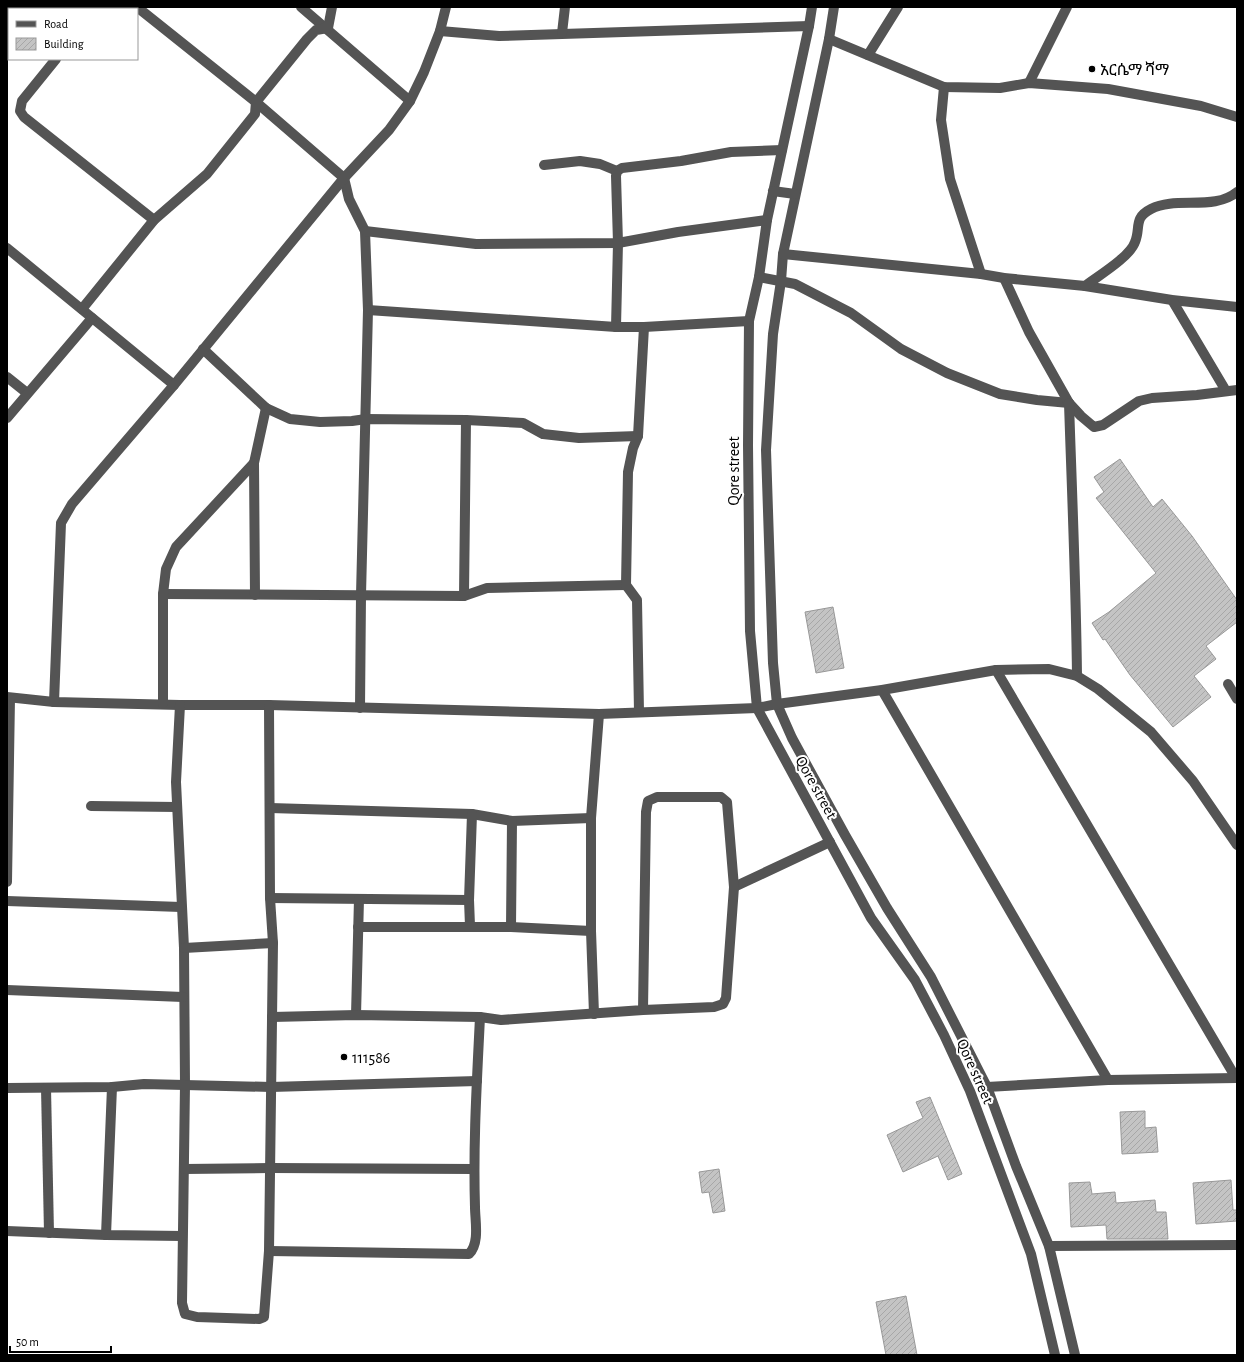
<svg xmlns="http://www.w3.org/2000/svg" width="1244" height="1362" font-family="'Alegreya Sans','Noto Sans Ethiopic',sans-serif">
<defs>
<pattern id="building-hatch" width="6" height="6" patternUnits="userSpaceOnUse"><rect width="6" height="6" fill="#c4c4c4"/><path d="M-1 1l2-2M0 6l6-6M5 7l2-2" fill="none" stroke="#a7a7a7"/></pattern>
</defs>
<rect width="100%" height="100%" fill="#fff"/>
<!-- building -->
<g fill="url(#building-hatch)" stroke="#989898">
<polygon points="1120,459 1153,507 1162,499 1192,536 1237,600 1237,622 1206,646 1216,659 1194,676 1211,697 1173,727 1130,675 1105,639 1103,640 1092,623 1109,612 1156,573 1096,498 1104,492 1094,477"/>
<polygon points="833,607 844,668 816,673 805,612"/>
<polygon points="930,1097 962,1174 948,1180 938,1156 903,1172 887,1135 923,1118 916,1102"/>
<polygon points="1145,1111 1145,1128 1156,1127 1158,1152 1122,1154 1120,1112"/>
<polygon points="719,1169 725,1211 713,1213 709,1192 702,1193 699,1172"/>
<polygon points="1231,1180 1233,1210 1237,1210 1237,1221 1196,1224 1193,1183"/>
<polygon points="1090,1182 1092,1194 1115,1192 1116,1203 1155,1200 1156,1212 1166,1212 1168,1239 1107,1239 1106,1225 1071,1227 1069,1183"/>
<polygon points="906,1296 917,1355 886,1355 876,1302"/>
</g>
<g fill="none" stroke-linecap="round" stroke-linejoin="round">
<!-- minor -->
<g stroke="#545454" stroke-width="10">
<polyline points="137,7 256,102 344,178 349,199 365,231 368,310 361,595 360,708"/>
<polyline points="301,7 410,101"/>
<polyline points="812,7 809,26 767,220 759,277 749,321 748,445 750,631 757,708 871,918 915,980 944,1035 970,1091 1031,1254 1055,1355"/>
<polyline points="834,7 829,39 783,254 781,281 773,334 766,450 773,663 777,704 792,738 845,835 887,908 931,977 987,1087 1016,1166 1049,1246 1075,1355"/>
<polyline points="97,9 98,7"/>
<polyline points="440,31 499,36 809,26"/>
<polyline points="562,33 565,7"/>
<polyline points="829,39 944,87 1000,88 1029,83 1108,89 1201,106 1237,117"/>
<polyline points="868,55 898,7"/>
<polyline points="56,59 22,101 20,111 24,117 154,220"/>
<polyline points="1029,83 1067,7"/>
<polyline points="944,87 941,120 950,179 981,274"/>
<polyline points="544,165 580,161 600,164 617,171 622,168 681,161 731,152 782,150"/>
<polyline points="773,191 795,194"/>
<polyline points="365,231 476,244 618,243 678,232 767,220"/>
<polyline points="7,248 174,385"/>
<polyline points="783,254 981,274 1004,278 1085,286 1172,300 1237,307"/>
<polyline points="759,277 795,284 851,313 901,349 947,373 1000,394 1037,400 1069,403"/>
<polyline points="1004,278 1029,332 1069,403 1081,416 1094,427 1103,425 1139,401 1152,398 1197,395 1237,390"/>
<path d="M 1085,286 C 1098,276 1130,257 1135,242 C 1141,228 1133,218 1151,209 C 1176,196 1214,211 1237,192"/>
<polyline points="1172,300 1226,391"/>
<polyline points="82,309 154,220 207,174 255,114 256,102 307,39 316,30 328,28 332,7"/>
<polyline points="368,310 616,327 644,327 749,321"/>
<polyline points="616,327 618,243 616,176 617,171"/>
<polyline points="203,349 266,408 290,419 320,422 352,421 366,419 466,420 523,423 543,434 579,438 638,436"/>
<polyline points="7,377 27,393"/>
<path d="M 1069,403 C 1072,494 1076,585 1077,676"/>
<polyline points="7,418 92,318"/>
<polyline points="163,594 464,596 487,588 626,585"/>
<polyline points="255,595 254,463 266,408"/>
<polyline points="464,596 466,420"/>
<polyline points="996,670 1236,1078"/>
<polyline points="1228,684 1237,699"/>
<polyline points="882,690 1108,1080"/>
<polyline points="7,697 54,702 180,705 269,705 599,714 757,708 777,704 882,690 996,670 1049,669 1077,676 1098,689 1151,732 1193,781 1237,845"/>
<polyline points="54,702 61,523 72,504 174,385 344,178 389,130 410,101 424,72 440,31 446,7"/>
<polyline points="163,704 163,594 166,569 176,547 254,463"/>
<polyline points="180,705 176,782 184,948 185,1085 182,1303 185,1314 197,1317 259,1319 264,1317 269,1251 273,943 270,898 269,705"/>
<polyline points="639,712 637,600 626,585 628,472 633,448 638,436 644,327"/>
<polyline points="91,806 177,807"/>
<polyline points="270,808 472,814 512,821 591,818"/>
<polyline points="7,882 10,698"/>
<polyline points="734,887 830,842"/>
<polyline points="270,898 469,900"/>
<polyline points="7,901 181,907"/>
<polyline points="470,926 469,900 472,814"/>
<polyline points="358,927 511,927 591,931"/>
<polyline points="511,927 512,821"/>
<polyline points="184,948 273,943"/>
<polyline points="7,990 183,997"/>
<polyline points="594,1014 591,931 591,818 599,714"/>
<polyline points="356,1015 359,899"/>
<polyline points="272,1017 356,1015 480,1017 501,1020 643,1010 714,1007 723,1004 726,998 734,887 727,802 721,797 657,797 648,801 646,812 643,1010"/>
<polyline points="987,1087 1108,1080 1237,1078"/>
<polyline points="7,1088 112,1087 144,1084 271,1087 477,1081"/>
<polyline points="46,1088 49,1233"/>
<polyline points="184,1169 270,1168 474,1169"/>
<polyline points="7,1231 106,1235 182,1236"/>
<polyline points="106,1235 112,1087"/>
<polyline points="1049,1246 1237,1245"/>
<path d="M 269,1251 L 469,1254 C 480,1243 475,1221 475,1207 C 473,1143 477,1080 480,1017"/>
</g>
</g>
<!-- markers -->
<g fill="#000" stroke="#fff" stroke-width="1.5">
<circle cx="1092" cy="69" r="4"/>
<circle cx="344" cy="1057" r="4"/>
</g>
<g text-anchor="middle" stroke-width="4" stroke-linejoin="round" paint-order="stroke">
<!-- poi labels -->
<g font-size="16" fill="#000" stroke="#fff" text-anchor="start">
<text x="1100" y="75">አርሴማ ሻማ</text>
<text x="352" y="1063">111586</text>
</g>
<!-- street labels -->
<g font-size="16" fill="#000" stroke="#fff">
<text transform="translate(733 471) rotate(-90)" y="6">Qore street</text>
<text transform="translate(817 787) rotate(61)" y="6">Qore street</text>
<text transform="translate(976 1071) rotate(66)" y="6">Qore street</text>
</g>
</g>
<!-- border -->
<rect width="1244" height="1362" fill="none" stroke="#000000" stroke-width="16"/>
<!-- legend -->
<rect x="8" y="8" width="130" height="52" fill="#ffffff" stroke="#999999"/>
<rect x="16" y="21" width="20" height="6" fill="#545454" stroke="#999999"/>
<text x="44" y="28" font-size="12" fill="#000000">Road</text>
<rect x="16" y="38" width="20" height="12" fill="url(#building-hatch)" stroke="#999999"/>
<text x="44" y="48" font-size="12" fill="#000000">Building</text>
<!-- scale -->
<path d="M10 1346v6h101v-6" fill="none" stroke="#000000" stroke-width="2"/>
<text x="16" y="1346" font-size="12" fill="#000000" stroke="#ffffff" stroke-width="3" paint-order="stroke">50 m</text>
</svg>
